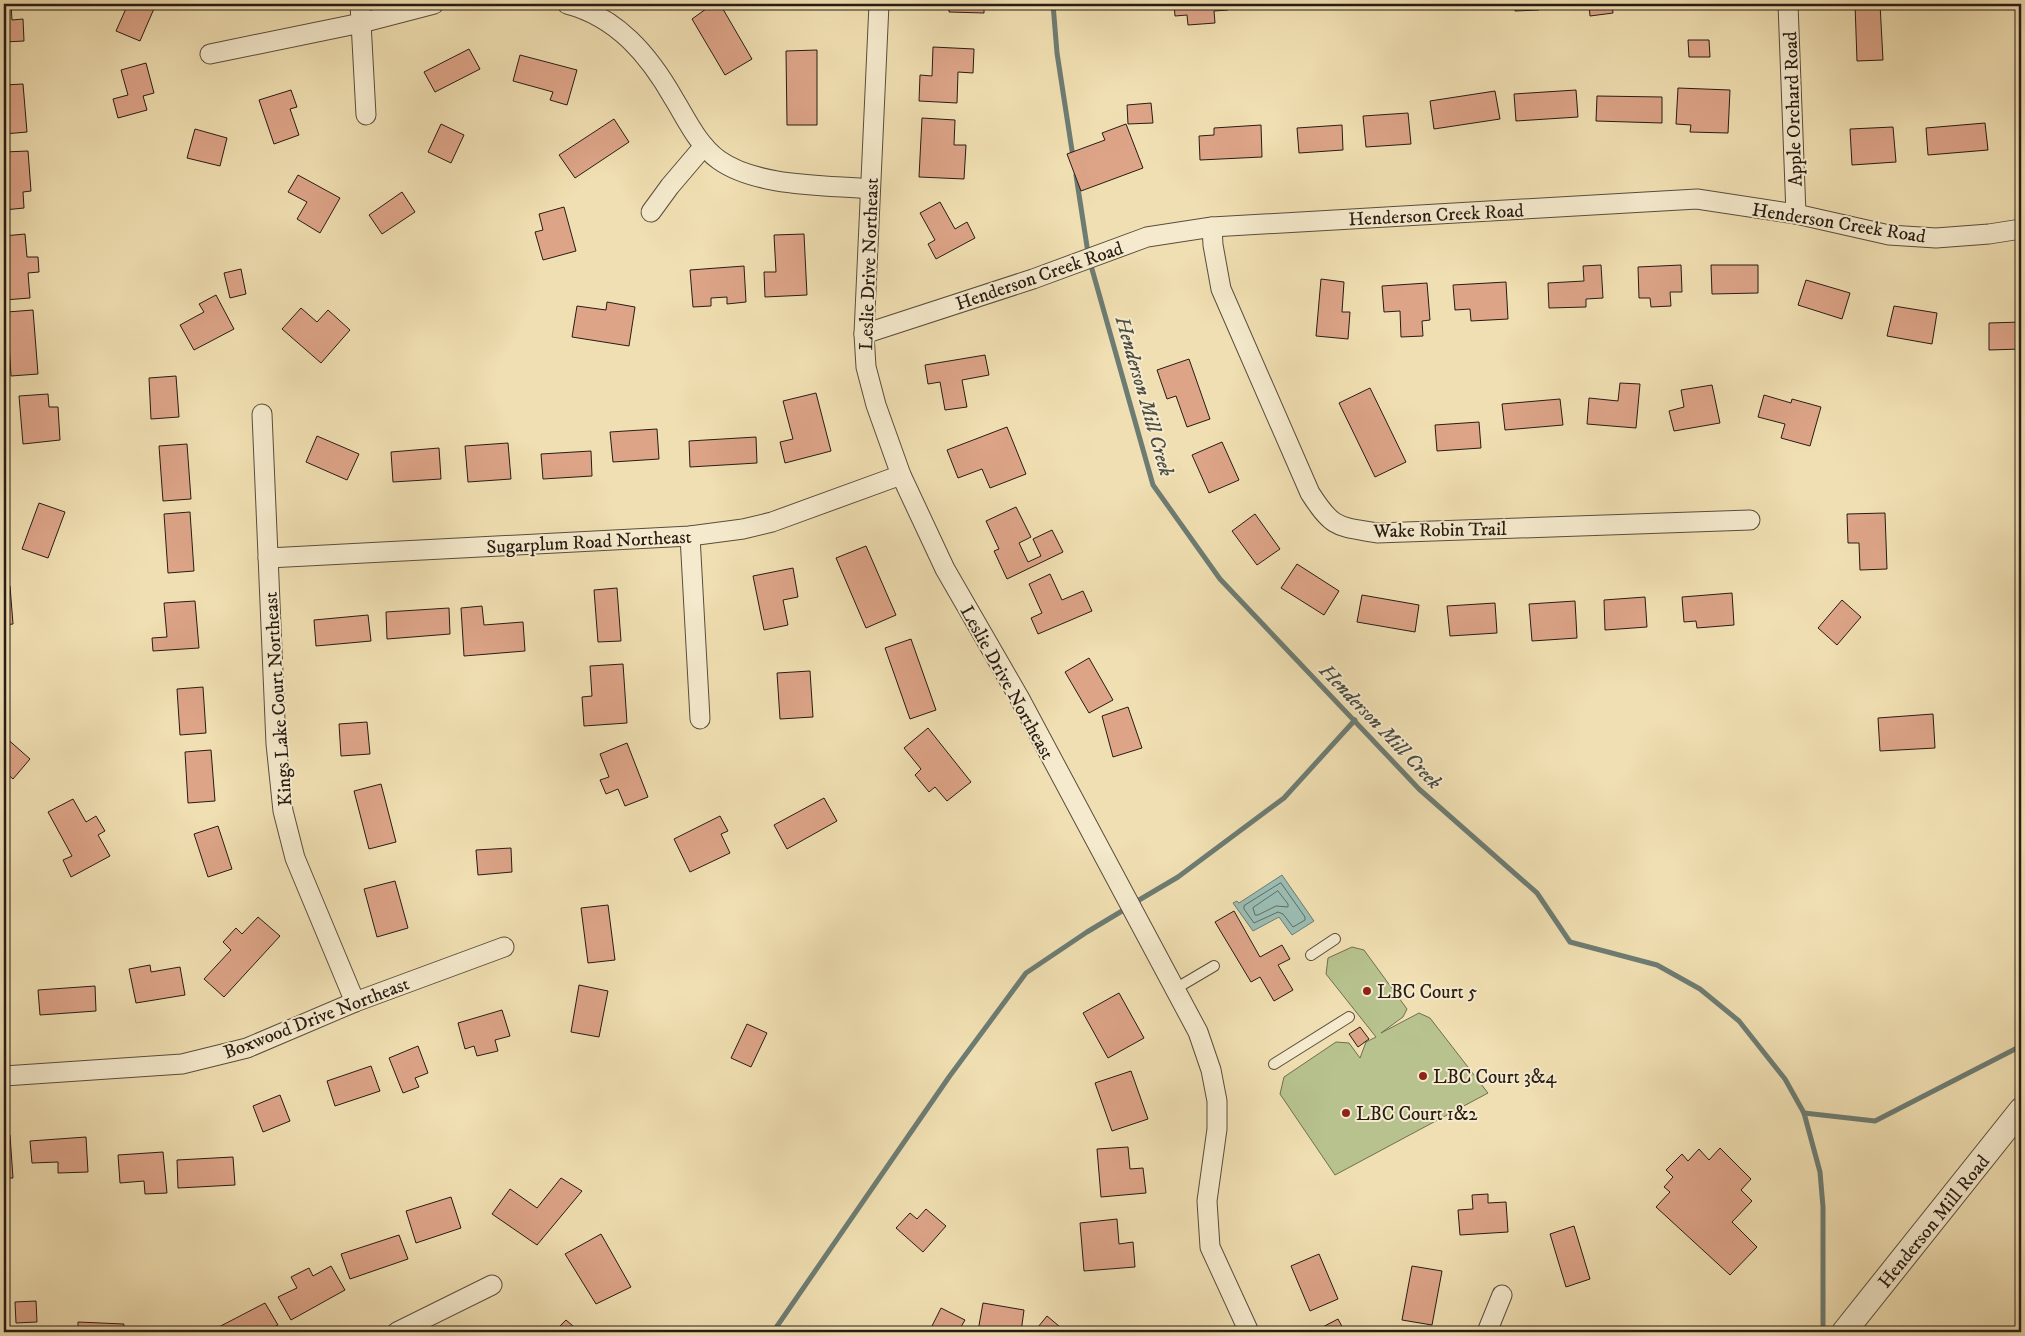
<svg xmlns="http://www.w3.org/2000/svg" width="2025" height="1336" font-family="'IM FELL DW Pica',serif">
<rect width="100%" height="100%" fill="#f0dfb2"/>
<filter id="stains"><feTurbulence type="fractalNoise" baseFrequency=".004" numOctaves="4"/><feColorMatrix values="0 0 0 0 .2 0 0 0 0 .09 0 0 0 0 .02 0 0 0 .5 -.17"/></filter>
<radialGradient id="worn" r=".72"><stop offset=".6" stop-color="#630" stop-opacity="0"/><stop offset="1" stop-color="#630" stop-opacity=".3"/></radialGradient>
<!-- green -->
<polygon fill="#b7c28e" stroke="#6f6f51" points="1352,947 1364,950 1407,1009 1403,1017 1381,1033 1419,1013 1430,1018 1488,1093 1335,1175 1280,1094 1284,1077 1336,1042 1349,1043 1360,1058 1366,1042 1376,1037 1326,974 1328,958"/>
<!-- water -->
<polygon fill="#9bbcb2" stroke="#6d7c73" points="1282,875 1314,921 1292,935 1279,917 1253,931 1233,903 1237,901 1239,903"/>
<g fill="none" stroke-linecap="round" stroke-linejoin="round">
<!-- shore -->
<g stroke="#616c63" stroke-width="1">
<polygon points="1281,883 1305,917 1305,920 1293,927 1283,914 1278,912 1254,923 1244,909 1244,906"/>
<polygon points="1278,891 1288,904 1288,907 1276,906 1258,915 1255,915 1253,908"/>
</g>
<!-- stream -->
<g stroke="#6d7c73" stroke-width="5">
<polyline points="1053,4 1057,53 1073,157"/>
<polyline points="1076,175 1088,253"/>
<polyline points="1090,262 1153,485 1220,579 1419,789 1537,893 1570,942 1657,965 1700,989 1739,1021 1785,1079 1804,1113 1820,1172 1823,1207 1823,1332"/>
<polyline points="1134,903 1178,877 1284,798 1355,720"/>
<polyline points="1804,1113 1875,1121 2021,1046"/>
<polyline points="773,1332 949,1077 1026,973 1087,932 1127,908"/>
</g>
</g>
<!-- building -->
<g fill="#dda488" stroke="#271c14">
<polygon points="4,4 11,4 12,20 23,19 24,41 4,42"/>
<polygon points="128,4 156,4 140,41 116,31"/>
<polygon points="713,4 720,4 752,59 725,75 692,19"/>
<polygon points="949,4 984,4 984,13 949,12"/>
<polygon points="1174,4 1227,4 1228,10 1214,11 1215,23 1188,25 1187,15 1175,16"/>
<polygon points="1515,4 1539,4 1539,10 1515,11"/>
<polygon points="1589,4 1612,4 1613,13 1590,16"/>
<polygon points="1855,4 1880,4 1883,60 1857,61"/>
<polygon points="1688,40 1709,40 1710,57 1689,57"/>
<polygon points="933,47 974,49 973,73 958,72 957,103 919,101 920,75 932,76"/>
<polygon points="469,49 480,69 435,92 424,72"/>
<polygon points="817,50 817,125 787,125 786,51"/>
<polygon points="520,55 577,70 567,105 550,100 553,92 513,81"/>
<polygon points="146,63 154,93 143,96 147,110 118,118 113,99 128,95 121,70"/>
<polygon points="23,84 27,132 4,134 4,85"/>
<polygon points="1678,88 1730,90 1728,133 1690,132 1691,125 1676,124"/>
<polygon points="291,90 297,107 290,109 299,135 274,144 259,100"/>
<polygon points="1576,90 1578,117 1516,121 1514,94"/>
<polygon points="1495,91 1500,119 1434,129 1430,101"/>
<polygon points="1597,96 1662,97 1662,123 1596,121"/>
<polygon points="1151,103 1153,123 1128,124 1127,105"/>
<polygon points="2017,110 2021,110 2021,139 2020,139"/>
<polygon points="1408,113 1411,144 1366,147 1363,116"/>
<polygon points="922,118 955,120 954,145 966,145 964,179 919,177"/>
<polygon points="614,119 629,142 575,178 559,155"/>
<polygon points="1985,123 1988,150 1928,155 1926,128"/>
<polygon points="441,124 464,135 451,163 428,152"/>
<polygon points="1126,124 1143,168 1081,191 1067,154 1105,140 1102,133"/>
<polygon points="1261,125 1262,157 1200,160 1199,136 1214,135 1214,128"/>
<polygon points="1342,125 1343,150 1299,153 1297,128"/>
<polygon points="1893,127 1896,162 1852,165 1850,129"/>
<polygon points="195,129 227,138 220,166 187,158"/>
<polygon points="28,151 31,191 23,192 24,208 4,210 4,152"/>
<polygon points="298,175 340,198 320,233 297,219 307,202 288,192"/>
<polygon points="402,192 415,212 382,234 369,215"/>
<polygon points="940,202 955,229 967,222 975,238 936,259 928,244 935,240 920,213"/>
<polygon points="564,207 576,251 543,260 535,232 543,230 539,214"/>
<polygon points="25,234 27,257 38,257 39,272 28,273 30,298 4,300 4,236"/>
<polygon points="804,234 807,295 765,297 764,272 776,272 774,235"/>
<polygon points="1601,265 1603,298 1586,299 1586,307 1549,308 1548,283 1584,281 1583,266"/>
<polygon points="1681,265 1682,292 1670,292 1671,306 1651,307 1650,298 1639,298 1638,267"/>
<polygon points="1711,265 1758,265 1758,293 1712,294"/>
<polygon points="744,266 746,302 727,304 727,297 711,298 711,306 693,307 690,270"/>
<polygon points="241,269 246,294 230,298 224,273"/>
<polygon points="1321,279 1344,282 1342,312 1350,312 1348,339 1316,336"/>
<polygon points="1806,280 1850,293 1842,319 1798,305"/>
<polygon points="1506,282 1508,319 1471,321 1470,309 1455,310 1453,285"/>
<polygon points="1427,283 1430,320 1422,321 1423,336 1401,337 1400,311 1384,312 1382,286"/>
<polygon points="216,295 234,329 194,350 180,325 204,312 199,304"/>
<polygon points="607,302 635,307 629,346 572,337 577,306 606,310"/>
<polygon points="1894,306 1937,313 1932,344 1887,336"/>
<polygon points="301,308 317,322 328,310 350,330 321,363 282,329"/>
<polygon points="33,310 38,374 11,376 7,312"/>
<polygon points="2021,322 2021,349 1989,350 1989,323"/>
<polygon points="985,355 989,375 962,380 967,407 945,410 940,382 928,384 925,365"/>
<polygon points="1189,359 1210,419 1187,427 1176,396 1167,399 1157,370"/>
<polygon points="176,376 179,417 151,419 149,378"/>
<polygon points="1620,383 1640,384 1636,428 1587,424 1589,398 1618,401"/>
<polygon points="1712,385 1720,423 1674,431 1669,411 1684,407 1681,390"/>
<polygon points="1370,388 1406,462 1375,477 1339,403"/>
<polygon points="816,393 831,451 785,463 780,442 793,439 783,401"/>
<polygon points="48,394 49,407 58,407 60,440 23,444 19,396"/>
<polygon points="1764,395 1791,403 1792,399 1821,407 1810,446 1781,438 1785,424 1758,417"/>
<polygon points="1560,399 1563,425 1505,430 1502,404"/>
<polygon points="1479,422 1481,448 1437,451 1435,425"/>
<polygon points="1007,427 1026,474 990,488 982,469 958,478 947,450"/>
<polygon points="657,429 659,459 613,462 610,432"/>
<polygon points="317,436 359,454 347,480 306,462"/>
<polygon points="756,437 757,463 690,467 689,441"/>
<polygon points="1222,442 1239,480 1209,493 1192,455"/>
<polygon points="508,443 511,479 468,482 465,446"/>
<polygon points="187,444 191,499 163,501 159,446"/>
<polygon points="439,448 441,479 393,482 391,452"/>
<polygon points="591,451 592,476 543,479 541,454"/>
<polygon points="39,503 65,512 48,558 22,549"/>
<polygon points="1016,507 1031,537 1019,543 1028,562 1041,556 1033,539 1052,530 1063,552 1007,579 994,551 999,549 986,521"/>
<polygon points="190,512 194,571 168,573 164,514"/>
<polygon points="1885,513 1887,569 1860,570 1859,543 1848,543 1847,514"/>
<polygon points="1255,514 1280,549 1257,565 1232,531"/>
<polygon points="866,546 896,615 866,628 836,558"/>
<polygon points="1297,564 1339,591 1324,615 1281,588"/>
<polygon points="793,568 798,597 783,600 788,625 764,630 753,576"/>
<polygon points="1050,574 1062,600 1083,591 1092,611 1038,634 1031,618 1042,613 1029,584"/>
<polygon points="10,586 13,624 4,625 4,587"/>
<polygon points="617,588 621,641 598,642 594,590"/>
<polygon points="1732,593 1734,625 1697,628 1696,621 1684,622 1682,597"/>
<polygon points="1362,595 1419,605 1415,632 1357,622"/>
<polygon points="1645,597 1647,627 1605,630 1604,600"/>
<polygon points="1842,600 1861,617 1837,645 1818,628"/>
<polygon points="195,601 199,648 153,651 152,638 167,637 164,603"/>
<polygon points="1575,601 1577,638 1532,641 1529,604"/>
<polygon points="1495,603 1497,633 1450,636 1447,606"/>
<polygon points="482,606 484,625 523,622 525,651 464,656 461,608"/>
<polygon points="449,608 450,634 387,639 386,612"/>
<polygon points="368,615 371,641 316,646 314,620"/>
<polygon points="911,639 936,710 910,719 885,648"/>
<polygon points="1089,658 1113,700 1089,713 1065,672"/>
<polygon points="623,664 627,723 584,726 582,697 592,696 590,666"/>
<polygon points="810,671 813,717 780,719 777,673"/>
<polygon points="203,687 206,733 180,735 177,689"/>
<polygon points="1128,707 1142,748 1113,757 1102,716"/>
<polygon points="1933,714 1935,748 1880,751 1878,718"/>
<polygon points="367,722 370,754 341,756 339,724"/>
<polygon points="928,728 971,782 947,801 935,787 929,792 915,775 921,769 904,748"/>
<polygon points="4,736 30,759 13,779 4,771"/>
<polygon points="627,743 648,797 625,806 618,789 606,794 600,780 609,777 600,754"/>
<polygon points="211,750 215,801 188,803 185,752"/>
<polygon points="381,784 396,842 369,849 354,791"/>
<polygon points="824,798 837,821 787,849 774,825"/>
<polygon points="73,799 86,822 96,816 105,831 98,835 110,856 71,877 63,860 72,856 48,812"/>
<polygon points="720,816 728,831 721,834 730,853 690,872 674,839"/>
<polygon points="218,826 232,869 208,877 194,834"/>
<polygon points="511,848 512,872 478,875 476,850"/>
<polygon points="395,881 408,928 377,937 364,889"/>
<polygon points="608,905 615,960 588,963 581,908"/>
<polygon points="1234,911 1260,957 1282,945 1290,959 1278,965 1293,990 1274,1001 1260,977 1251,982 1215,922"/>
<polygon points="258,917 280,936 224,997 204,979 231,950 223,942 236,928 242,934"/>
<polygon points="150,965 151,972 180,967 185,995 136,1003 129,969"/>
<polygon points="579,985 608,991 599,1037 571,1032"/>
<polygon points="95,986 96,1011 40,1015 38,990"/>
<polygon points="1119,993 1144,1038 1108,1058 1083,1013"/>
<polygon points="502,1010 510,1036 495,1040 498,1051 477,1056 474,1046 465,1049 458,1023"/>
<polygon points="747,1024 767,1033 751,1067 731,1058"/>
<polygon points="1360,1027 1369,1039 1358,1047 1349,1034"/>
<polygon points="418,1046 428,1073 415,1078 419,1087 403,1093 389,1058"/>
<polygon points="371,1066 380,1091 335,1106 327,1081"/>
<polygon points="1131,1071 1148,1119 1112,1131 1095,1083"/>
<polygon points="280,1095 290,1121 263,1132 253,1106"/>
<polygon points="10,1135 13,1178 4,1178 4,1136"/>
<polygon points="86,1137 88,1172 58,1173 58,1162 32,1163 30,1141"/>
<polygon points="1128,1147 1130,1169 1143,1168 1146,1193 1101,1197 1097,1149"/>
<polygon points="1720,1148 1751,1179 1741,1190 1752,1201 1732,1222 1757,1247 1730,1275 1656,1207 1670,1192 1664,1187 1673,1177 1666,1170 1682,1154 1688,1161 1699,1149 1709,1160"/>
<polygon points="163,1152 167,1193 145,1194 144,1181 120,1183 118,1155"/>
<polygon points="233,1157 235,1185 178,1188 177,1160"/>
<polygon points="561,1178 582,1191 537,1245 492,1214 510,1189 537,1208"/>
<polygon points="1488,1194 1488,1203 1506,1202 1508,1232 1460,1235 1458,1210 1473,1209 1472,1195"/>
<polygon points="451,1197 461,1228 416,1243 406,1211"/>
<polygon points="926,1209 946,1226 923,1252 896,1228 910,1213 917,1219"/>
<polygon points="1117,1219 1119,1244 1133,1242 1135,1267 1084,1271 1080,1223"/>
<polygon points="1574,1226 1590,1279 1566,1287 1550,1234"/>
<polygon points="601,1234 631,1287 596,1304 565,1254"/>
<polygon points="399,1235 408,1259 350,1279 341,1254"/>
<polygon points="1319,1254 1338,1299 1310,1311 1291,1266"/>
<polygon points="331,1266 345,1290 291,1320 278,1297 297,1288 291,1277 309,1268 313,1276"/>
<polygon points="1412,1266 1442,1271 1432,1325 1402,1320"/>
<polygon points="36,1301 37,1322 16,1323 15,1302"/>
<polygon points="265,1303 278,1325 263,1332 215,1332 213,1330"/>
<polygon points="983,1303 1024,1310 1021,1332 978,1331"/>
<polygon points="941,1308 965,1320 958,1332 929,1332"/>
<polygon points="1047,1316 1066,1332 1034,1332"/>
<polygon points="1338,1319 1345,1332 1316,1332 1315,1331"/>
<polygon points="566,1320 580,1332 554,1332"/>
<polygon points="78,1322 124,1324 123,1332 64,1332 64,1328 78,1328"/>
<polygon points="154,1328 196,1330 196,1332 154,1332"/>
</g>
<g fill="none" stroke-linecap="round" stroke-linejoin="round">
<defs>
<g id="service">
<polyline points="1311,955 1335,939"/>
<polyline points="1175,989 1214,966"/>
<polyline points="1274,1064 1349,1017"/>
</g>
<g id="minor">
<polyline points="360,4 366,115"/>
<path d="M 567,4 C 617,17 649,55 674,99 C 687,120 698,145 719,160 C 757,187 825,185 870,189"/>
<polyline points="879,4 864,334 866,367 876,405 901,475 945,569 1020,699 1198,1032 1211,1070 1217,1101 1217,1129 1207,1201 1210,1247 1249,1332"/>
<polyline points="1788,4 1796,214"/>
<polyline points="210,54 361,23 434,4"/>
<polyline points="651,212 670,186 704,146"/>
<path d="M 1212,227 L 1213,245 L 1221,289 L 1310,493 C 1333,529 1337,526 1377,533 L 1750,520"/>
<polyline points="864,334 1033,279 1147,237 1212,227 1697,199 1796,214 1889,235 1936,238 1989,234 2021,229"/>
<polyline points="262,414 276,744 283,811 295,858 355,1002"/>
<polyline points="690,536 700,719"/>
<polyline points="268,558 690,536 743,529 772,522 901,475"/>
<polyline points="4,1076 182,1064 247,1048 355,1002 504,947"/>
<polyline points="397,1332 492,1285"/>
<polyline points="1487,1332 1502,1295"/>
</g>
<polyline id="tertiary" points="1844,1332 2021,1110"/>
</defs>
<!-- service casing -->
<use href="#service" stroke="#594d3c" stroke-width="12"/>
<!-- minor casing -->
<use href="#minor" stroke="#594d3c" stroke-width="21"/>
<!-- tertiary casing -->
<use href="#tertiary" stroke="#594d3c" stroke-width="26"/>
<!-- service -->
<use href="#service" stroke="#f5eacd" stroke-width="10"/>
<!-- minor -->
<use href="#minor" stroke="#f5eacd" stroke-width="19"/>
<!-- tertiary -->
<use href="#tertiary" stroke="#f5eacd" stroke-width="24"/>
</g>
<!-- markers -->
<g fill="#8f2418" stroke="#f5eacd" stroke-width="2">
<circle cx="1367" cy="991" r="5"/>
<circle cx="1423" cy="1076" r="5"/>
<circle cx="1346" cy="1113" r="5"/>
</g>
<g text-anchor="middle" stroke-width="4" stroke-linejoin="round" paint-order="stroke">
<!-- street labels -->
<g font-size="19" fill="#271c14" stroke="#f5eacd">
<text transform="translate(1792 109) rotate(-92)" y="7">Apple Orchard Road</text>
<text transform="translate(1436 214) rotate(-3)" y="7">Henderson Creek Road</text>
<text transform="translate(1839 222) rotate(9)" y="7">Henderson Creek Road</text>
<text transform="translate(868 264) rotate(-88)" y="7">Leslie Drive Northeast</text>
<text transform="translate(1039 275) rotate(-19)" y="7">Henderson Creek Road</text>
<text transform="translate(1440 529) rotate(-1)" y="7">Wake Robin Trail</text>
<text transform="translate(589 541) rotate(-3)" y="7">Sugarplum Road Northeast</text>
<text transform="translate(1008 682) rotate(61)" y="7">Leslie Drive Northeast</text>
<text transform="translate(277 699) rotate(-94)" y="7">Kings Lake Court Northeast</text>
<text transform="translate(316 1017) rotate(-21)" y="7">Boxwood Drive Northeast</text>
<text transform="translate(1933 1221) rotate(-51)" y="7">Henderson Mill Road</text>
</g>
<!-- poi labels -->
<g font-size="19" fill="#271c14" stroke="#f5eacd" text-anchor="start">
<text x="1377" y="998">LBC Court 5</text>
<text x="1433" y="1083">LBC Court 3&amp;4</text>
<text x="1356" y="1120">LBC Court 1&amp;2</text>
</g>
<!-- water labels -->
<g font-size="20" font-style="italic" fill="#4a4c43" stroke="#f5eacd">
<text transform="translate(1145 396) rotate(74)" y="7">Henderson Mill Creek</text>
<text transform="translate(1381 726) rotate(46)" y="7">Henderson Mill Creek</text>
</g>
</g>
<!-- margin -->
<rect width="2025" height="1336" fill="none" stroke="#f0dfb2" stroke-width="20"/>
<rect x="5" y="5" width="2015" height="1326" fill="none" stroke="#271c14" stroke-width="2.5"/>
<rect x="10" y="10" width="2005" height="1316" fill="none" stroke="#271c14"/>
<rect width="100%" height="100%" filter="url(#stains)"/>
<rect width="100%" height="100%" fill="url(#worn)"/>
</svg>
